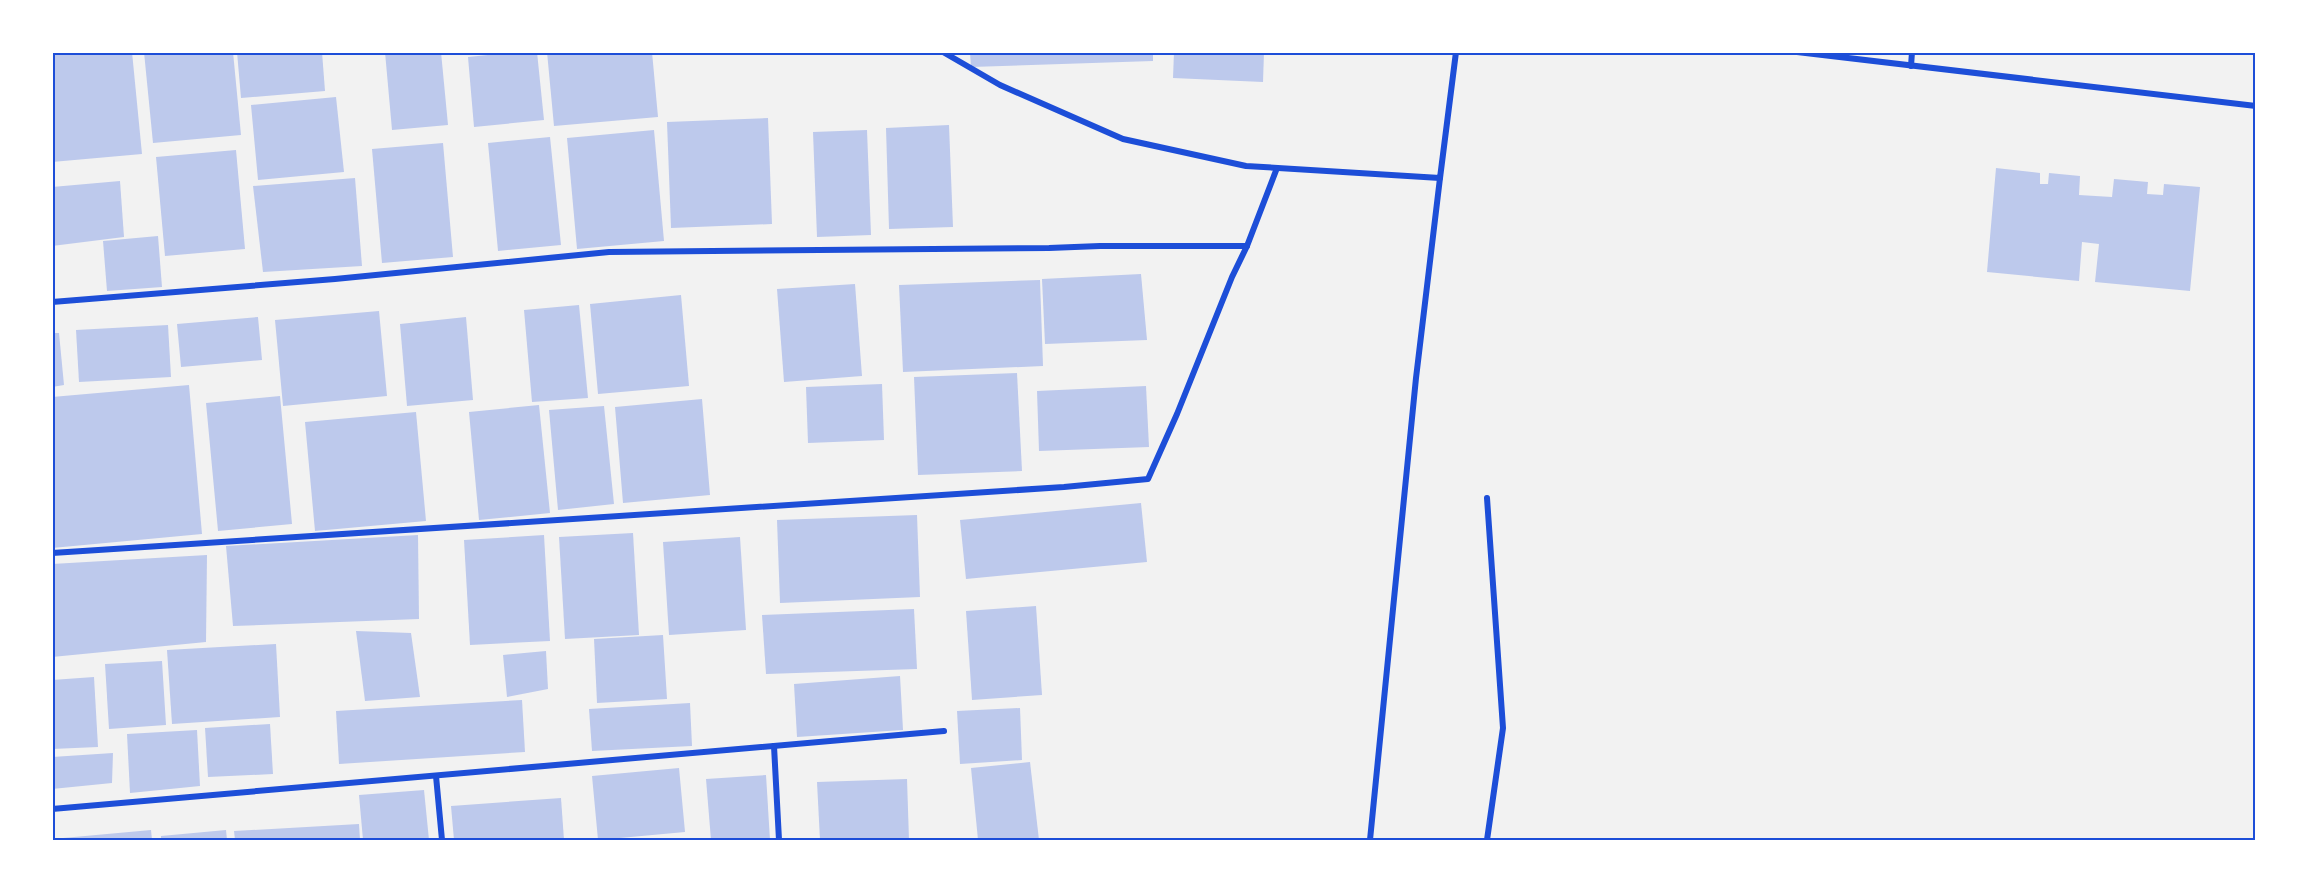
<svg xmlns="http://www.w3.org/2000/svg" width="2308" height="893" font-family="Arial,sans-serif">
<rect width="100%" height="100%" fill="#f2f2f2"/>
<!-- building -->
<g fill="#bdc9ec">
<polygon points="52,52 132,52 142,154 52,162"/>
<polygon points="144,52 233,52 241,135 153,143"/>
<polygon points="237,52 322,52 325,91 241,98"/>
<polygon points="385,52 441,52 448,125 392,130"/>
<polygon points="518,52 537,52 544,120 474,127 468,57"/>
<polygon points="547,52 652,52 658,117 554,126"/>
<polygon points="970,52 1153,52 1153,61 971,67"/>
<polygon points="1174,52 1264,52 1263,82 1173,78"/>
<polygon points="336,97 344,172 258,180 251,105"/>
<polygon points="768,118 772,224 671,228 667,122"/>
<polygon points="949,125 953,227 889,229 886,128"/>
<polygon points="654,130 664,241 577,249 567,138"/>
<polygon points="867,130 871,235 817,237 813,132"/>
<polygon points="550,137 561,245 498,251 488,143"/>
<polygon points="443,143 453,257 382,263 372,149"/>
<polygon points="236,150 245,249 165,256 156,157"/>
<polygon points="1996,168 2040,173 2040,184 2048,184 2049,173 2080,176 2079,195 2112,197 2114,179 2148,182 2147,194 2163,195 2164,184 2200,187 2190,291 2095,282 2099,244 2082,242 2079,281 1987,272"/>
<polygon points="355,178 362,266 263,272 253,186"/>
<polygon points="120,181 124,237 52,246 52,187"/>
<polygon points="158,236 162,287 107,291 103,241"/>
<polygon points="1141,274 1147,340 1045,344 1042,279"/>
<polygon points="1040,280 1043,366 903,372 899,285"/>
<polygon points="855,284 862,376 784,382 777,289"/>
<polygon points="681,295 689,386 598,394 590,304"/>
<polygon points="579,305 588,398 532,402 524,310"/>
<polygon points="379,311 387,396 283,406 275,320"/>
<polygon points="258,317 262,360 181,367 177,324"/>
<polygon points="466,317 473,400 407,406 400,324"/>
<polygon points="168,325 171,377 79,382 76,330"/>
<polygon points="52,333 59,333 64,385 52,387"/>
<polygon points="1017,373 1022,471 918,475 914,377"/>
<polygon points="882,384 884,440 808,443 806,387"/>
<polygon points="189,385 202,534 52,548 52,397"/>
<polygon points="1146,386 1149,447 1039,451 1037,391"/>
<polygon points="280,396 292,524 218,531 206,403"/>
<polygon points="702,399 710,495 623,503 615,407"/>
<polygon points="539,405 550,513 479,520 469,412"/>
<polygon points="604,406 614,504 558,510 549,410"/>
<polygon points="416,412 426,521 315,531 305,422"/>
<polygon points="1141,503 1147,562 966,579 960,520"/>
<polygon points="917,515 920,597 780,603 777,520"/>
<polygon points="633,533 639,635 565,639 559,537"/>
<polygon points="418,535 419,619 233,626 226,546"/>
<polygon points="544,535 550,641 470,645 464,540"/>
<polygon points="740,537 746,630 669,635 663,542"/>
<polygon points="207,555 206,642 52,657 52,564"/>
<polygon points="1036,606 1042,695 972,700 966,611"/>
<polygon points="914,609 917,669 766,674 762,615"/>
<polygon points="356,631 411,633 420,697 365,701"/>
<polygon points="663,635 667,699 597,703 594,639"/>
<polygon points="276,644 280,717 172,724 167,650"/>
<polygon points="546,651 548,689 507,697 503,655"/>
<polygon points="162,661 166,725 109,729 105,664"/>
<polygon points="900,676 903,730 797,737 794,684"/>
<polygon points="94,677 98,747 52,749 52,680"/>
<polygon points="522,700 525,752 339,764 336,711"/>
<polygon points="690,703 692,746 592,751 589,709"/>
<polygon points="1020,708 1022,760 960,764 957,711"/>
<polygon points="270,724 273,774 208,777 205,728"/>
<polygon points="197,730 200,786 130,793 127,734"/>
<polygon points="113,753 112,783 52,789 52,757"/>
<polygon points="1030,762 1039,840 978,840 971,768"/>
<polygon points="679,768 685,832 598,840 592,776"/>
<polygon points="766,775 770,840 711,840 706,779"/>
<polygon points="907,779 909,840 820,840 817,782"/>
<polygon points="424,790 429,840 363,840 359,795"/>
<polygon points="561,798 564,840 454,840 451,806"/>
<polygon points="359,824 360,840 235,840 234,831"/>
<polygon points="151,830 152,840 52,840 52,839"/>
<polygon points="226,830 227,840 161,840 161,836"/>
</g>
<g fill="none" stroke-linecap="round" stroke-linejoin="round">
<!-- minor -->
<g stroke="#1d4ed8" stroke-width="6">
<polyline points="943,52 1000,85 1123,139 1246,166 1440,178 1456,52"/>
<polyline points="1797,52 2256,106"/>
<polyline points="1911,66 1912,52"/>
<polyline points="52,302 335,279 609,252 1049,248 1100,246 1247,246"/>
<polyline points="52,553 1064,487 1148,479 1177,414 1232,277 1247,246 1277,168"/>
<polyline points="774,746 779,840"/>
<polyline points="436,776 442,840"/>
<polyline points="52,809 944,731"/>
<polyline points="1370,840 1416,378 1440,178"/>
<polyline points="1487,840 1503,728 1487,498"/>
</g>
</g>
<!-- border -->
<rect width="2308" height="893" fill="none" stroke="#ffffff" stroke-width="108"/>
<rect x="54" y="54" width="2200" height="785" fill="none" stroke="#1d4ed8" stroke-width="2"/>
</svg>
